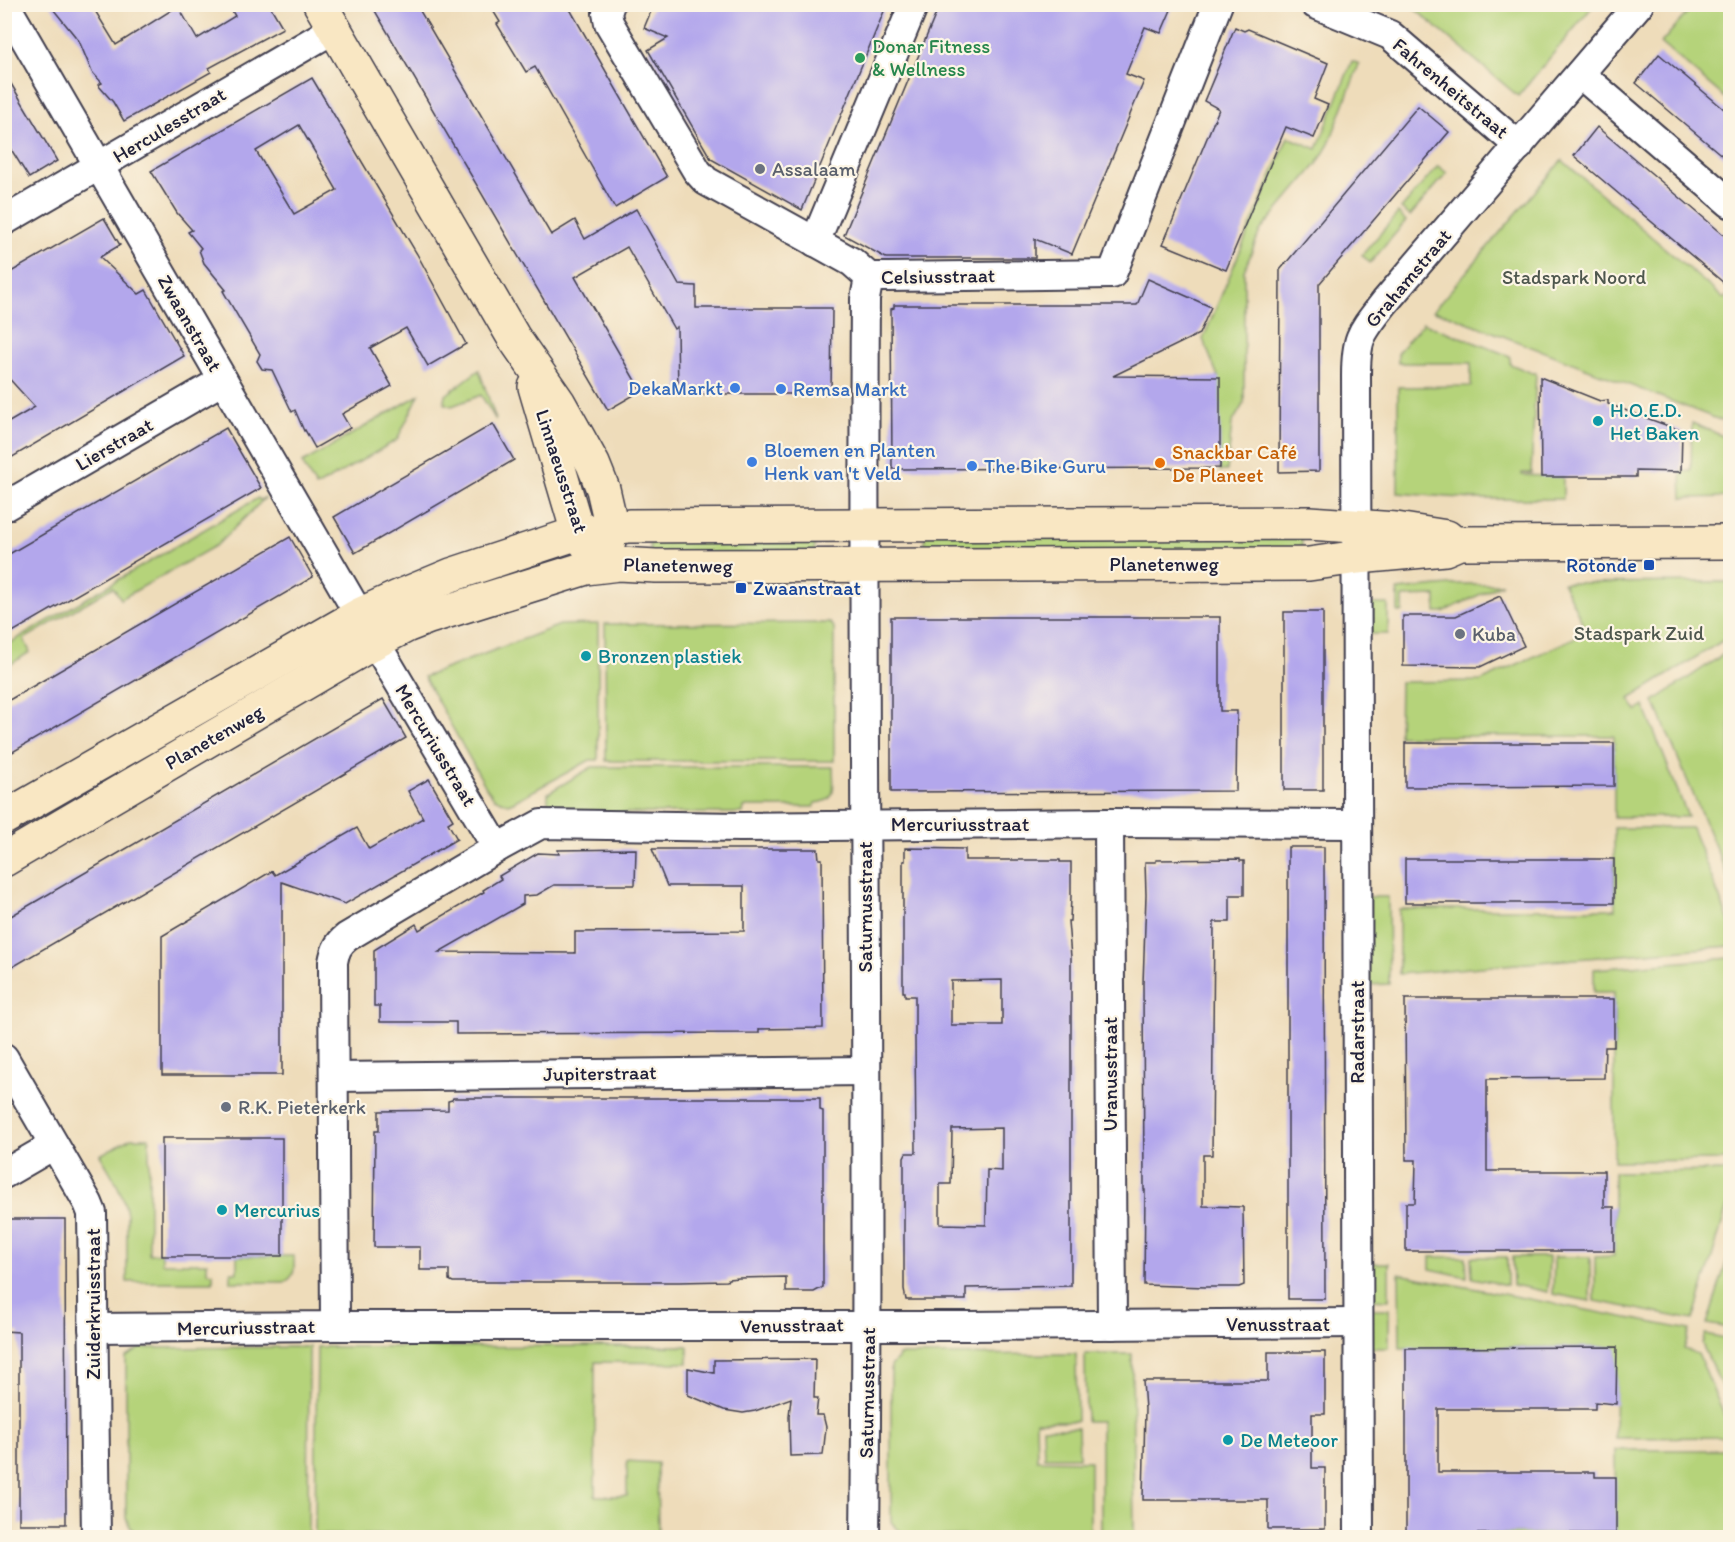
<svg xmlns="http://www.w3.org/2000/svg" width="1735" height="1542" font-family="Itim,sans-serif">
<rect width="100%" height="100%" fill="#fcf5e5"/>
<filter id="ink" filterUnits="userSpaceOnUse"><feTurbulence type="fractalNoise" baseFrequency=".0167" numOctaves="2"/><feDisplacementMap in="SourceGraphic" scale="12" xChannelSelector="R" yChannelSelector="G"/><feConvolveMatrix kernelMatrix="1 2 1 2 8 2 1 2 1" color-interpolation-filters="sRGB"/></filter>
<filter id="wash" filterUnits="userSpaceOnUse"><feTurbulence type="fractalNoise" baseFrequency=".008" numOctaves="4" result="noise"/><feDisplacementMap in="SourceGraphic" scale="24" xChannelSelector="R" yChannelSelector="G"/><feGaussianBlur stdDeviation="1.35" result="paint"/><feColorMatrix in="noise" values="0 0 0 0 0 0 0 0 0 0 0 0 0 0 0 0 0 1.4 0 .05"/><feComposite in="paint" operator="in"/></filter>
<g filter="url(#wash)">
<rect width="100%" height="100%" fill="#eedcba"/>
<!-- green -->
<g fill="#b5d37a" stroke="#6c7a5a" stroke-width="1.5">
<polygon points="1591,5 1593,6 1518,96 1410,5"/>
<polygon points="1694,5 1730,5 1730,102 1661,43"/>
<polygon points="1352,61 1359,64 1329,144 1317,164 1260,231 1244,271 1244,403 1232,423 1227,471 1220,471 1219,379 1203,339 1288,137 1317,149"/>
<polygon points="1562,160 1724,299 1730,293 1730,424 1449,315 1433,311"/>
<polygon points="1438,166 1447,173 1410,216 1401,209"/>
<polygon points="1398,213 1406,221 1370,263 1362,255"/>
<polygon points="1423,323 1510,356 1510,364 1532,373 1536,373 1531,473 1522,473 1522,475 1563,477 1563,499 1473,499 1398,493 1398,387 1471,386 1471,363 1398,363 1398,352"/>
<polygon points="479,370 496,420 481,395 452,406 445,404 444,399 446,395"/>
<polygon points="419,395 397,440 316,487 302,463"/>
<polygon points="1692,423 1730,439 1730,497 1682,498 1681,472 1691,471"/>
<polygon points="266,497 217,545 121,599 113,587 24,639 30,652 5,668 5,646 258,498 260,500"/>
<polygon points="1302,529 1302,557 925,559 925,530"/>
<polygon points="814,531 815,559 650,558 650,533"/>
<polygon points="1730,582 1730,636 1629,699 1637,711 1644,706 1688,817 1614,817 1614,736 1399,736 1400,682 1481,681 1587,632 1563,583"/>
<polygon points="1459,584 1502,584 1443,612 1436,612 1436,596 1403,597 1403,612 1398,612 1398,590"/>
<rect x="1368" y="604" width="20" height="30"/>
<polygon points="830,623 834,627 834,761 606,761 605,624"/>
<polygon points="598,624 598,760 590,760 513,802 508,804 494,798 487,789 424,677 560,625"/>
<polygon points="1730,650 1730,882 1654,701"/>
<path d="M 592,767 L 833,767 C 833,785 839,802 815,803 L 814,807 L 744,807 L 743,813 L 551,813 L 552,807 L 548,807 L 548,793 Z"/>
<polygon points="1614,828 1692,828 1730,924 1730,946 1399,974 1399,909 1615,909"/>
<polygon points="1368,897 1388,897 1389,984 1368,985"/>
<polygon points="1730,958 1730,1160 1614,1161 1614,992 1594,992 1594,969"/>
<path d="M 131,1138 L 149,1138 L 149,1254 L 162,1253 L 162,1263 L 207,1263 L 207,1272 L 213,1273 L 213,1282 L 127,1282 L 127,1214 C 123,1192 112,1175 100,1155 Z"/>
<polygon points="1730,1171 1730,1197 1693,1320 1595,1301 1595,1257 1614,1256 1614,1172"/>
<polygon points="1730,1251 1730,1328 1707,1324"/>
<path d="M 237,1256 L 294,1256 C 294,1268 296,1277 284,1282 L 231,1282 L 231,1272 L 237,1272 Z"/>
<polygon points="1430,1257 1466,1257 1467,1277 1430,1269"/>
<polygon points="1471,1257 1507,1257 1507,1285 1472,1278"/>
<polygon points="1512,1257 1549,1257 1548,1292 1513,1285"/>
<polygon points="1554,1257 1590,1257 1590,1301 1553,1294"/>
<polygon points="1370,1263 1389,1263 1389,1300 1369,1299"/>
<polygon points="1399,1274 1690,1330 1684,1349 1698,1354 1730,1429 1730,1437 1615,1438 1616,1347 1400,1348"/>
<polygon points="1369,1309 1389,1309 1389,1348 1370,1348"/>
<polygon points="1705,1334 1730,1339 1730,1404 1702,1344"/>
<polygon points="688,1346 688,1363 595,1362 595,1496 627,1496 627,1461 657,1463 658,1535 315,1535 317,1347"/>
<path d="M 309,1347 L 308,1535 L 141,1536 C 132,1531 129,1527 126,1517 L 126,1357 L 141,1348 Z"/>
<polygon points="1076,1354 1077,1421 1036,1421 1037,1460 1090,1461 1090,1536 905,1536 891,1522 891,1366 898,1359 899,1355"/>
<polygon points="1085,1354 1132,1354 1134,1536 1101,1535 1101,1421 1086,1421"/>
<polygon points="1043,1428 1078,1428 1079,1457 1044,1457"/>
<polygon points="1615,1450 1730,1450 1730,1537 1400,1538 1400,1534 1616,1533"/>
</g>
<g id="blocks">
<!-- building -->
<g fill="#b3a7ec" fill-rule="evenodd">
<polygon points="49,4 91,4 116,45 178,6 197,39 235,16 228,4 269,4 283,28 209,68 211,72 124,121 113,102 98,85 102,83 92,72 79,41"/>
<polygon points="371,4 416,4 551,235 575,220 585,239 636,209 679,285 696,286 696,308 832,308 831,394 678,394 677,327 674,329 627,247 575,277 641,391 608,410"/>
<polygon points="489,4 567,4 667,177 615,208 535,67 526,72 497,24 500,22"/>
<polygon points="654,4 887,4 802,210 711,159 648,50 668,38 644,28"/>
<polygon points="940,4 1157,4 1171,10 1161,33 1145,27 1126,74 1144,81 1072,254 1035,239 1035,258 886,258 844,235"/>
<polygon points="1235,27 1244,31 1248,29 1328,63 1314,99 1328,105 1314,138 1286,127 1226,270 1163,244 1219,109 1204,101"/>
<polygon points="1659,54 1731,115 1731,163 1636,83"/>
<polygon points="4,72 57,161 29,178 4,138"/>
<path d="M 312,78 L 417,254 L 466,344 L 428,366 L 406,328 L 370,348 L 392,386 L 342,414 L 350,428 L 315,448 L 305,430 L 304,431 L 295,410 L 292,412 L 272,370 L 262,369 L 257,361 L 260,354 L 223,291 L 226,290 L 204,263 L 199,250 L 201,248 L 188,232 L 192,230 L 177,213 L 151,171 ZM 299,125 L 337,190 L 294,214 L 256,151 Z"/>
<polygon points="1418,106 1449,132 1319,284 1319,471 1279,472 1280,270"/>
<polygon points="1597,127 1731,241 1731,289 1574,156"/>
<polygon points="104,218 120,245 100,257 139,294 146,290 184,356 4,462 4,425 35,407 4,373 4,276"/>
<polygon points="1148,279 1211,307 1199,334 1113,376 1220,377 1220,468 892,469 891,309 894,308 894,305 1137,305"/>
<polygon points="1540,377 1600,401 1608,400 1608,404 1682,431 1681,472 1636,471 1636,477 1541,477"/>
<polygon points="493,424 514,460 355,553 334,517"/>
<polygon points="226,428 261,488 4,637 4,557"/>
<polygon points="290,537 313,577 4,757 4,703"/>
<polygon points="1500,596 1524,646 1480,667 1403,666 1403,616 1456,616"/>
<rect x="1284" y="612" width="39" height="178"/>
<polygon points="891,617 1220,617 1220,711 1237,711 1236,791 891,792"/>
<polygon points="383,699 406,738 4,972 4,920"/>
<polygon points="1405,743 1614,743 1614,786 1405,787"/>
<polygon points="429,779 453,820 448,823 457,839 345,904 282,882 282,1075 162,1075 162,936 272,871 275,875 357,828 369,849 423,818 408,791"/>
<polygon points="1288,847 1324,847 1325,1299 1288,1299"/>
<path d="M 905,848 L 965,849 L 965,860 L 1060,860 L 1060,862 L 1071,862 L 1071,896 L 1070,921 L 1068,921 L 1071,957 L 1071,1286 L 966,1288 L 966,1300 L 906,1300 L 904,1289 L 904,1157 L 906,1153 L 916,1153 L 915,1038 L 915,996 L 905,996 L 905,992 L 903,992 L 903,861 L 905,861 ZM 1002,980 L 1002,1025 L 951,1025 L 951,981 ZM 1002,1128 L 1002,1171 L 987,1170 L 986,1225 L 940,1224 L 940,1184 L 951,1184 L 952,1129 Z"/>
<polygon points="636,849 635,885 554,885 537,895 523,896 523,904 439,952 575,953 575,932 744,931 744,886 667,886 652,849 818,849 819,859 822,859 823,1028 759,1029 759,1033 456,1034 456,1022 380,1022 380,1006 374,1006 374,950 416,924 419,930 484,892 483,890 501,879 499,876 538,853 559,854 558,850"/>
<polygon points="1240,859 1240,861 1244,861 1244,895 1230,895 1230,922 1214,922 1212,1155 1203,1155 1203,1206 1243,1207 1244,1285 1239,1287 1206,1287 1144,1285 1145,1190 1144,1190 1143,984 1146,895 1145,862 1156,862 1156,860"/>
<rect x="1405" y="859" width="209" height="44"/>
<polygon points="1405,999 1614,999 1614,1047 1605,1047 1604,1078 1487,1079 1487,1171 1604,1171 1604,1207 1614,1207 1614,1251 1406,1251 1406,1203 1415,1203 1416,1160 1406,1160"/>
<polygon points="453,1098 820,1098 820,1110 823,1111 823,1287 814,1292 786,1292 786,1277 739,1278 728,1279 727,1281 679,1282 453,1282 449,1280 449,1270 420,1270 420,1247 374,1247 375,1131 379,1131 379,1111 448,1110 448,1101 452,1100"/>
<rect x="162" y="1138" width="120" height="118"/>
<polygon points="4,1219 65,1219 66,1524 19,1524 19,1332 4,1331"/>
<polygon points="1617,1347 1616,1404 1595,1402 1595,1409 1438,1409 1438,1472 1595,1472 1595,1477 1616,1477 1616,1533 1406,1534 1406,1348"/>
<polygon points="1268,1352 1325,1352 1325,1414 1312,1414 1312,1468 1325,1468 1325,1529 1268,1529 1268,1500 1143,1500 1145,1409 1143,1381 1268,1381"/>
<polygon points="815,1359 814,1398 818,1398 816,1415 823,1415 826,1427 823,1455 790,1456 789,1416 791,1398 755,1411 743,1413 724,1410 688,1395 688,1368 714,1373 714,1360"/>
</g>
</g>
</g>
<g filter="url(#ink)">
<use href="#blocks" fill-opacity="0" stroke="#413e4e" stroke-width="1.5"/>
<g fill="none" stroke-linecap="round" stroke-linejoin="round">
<defs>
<g id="street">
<polyline points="5,4 375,642 497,848"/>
<polyline points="610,4 607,13 609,23 697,171 706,181 852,262 869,277 888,277 1112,274 1218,4"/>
<polyline points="1315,4 1390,35 1519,146"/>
<polyline points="1580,74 1730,203"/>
<polyline points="4,221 334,29"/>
<polyline points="815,242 914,4"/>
<polyline points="4,507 223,380"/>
<polyline points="1109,823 1112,1325"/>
<polyline points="4,1058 88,1203 92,1213 96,1538"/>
<polyline points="334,1077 865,1071"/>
<polyline points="4,1174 54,1145"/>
<polyline points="335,1326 969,1326 1357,1323"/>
<path d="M 93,1328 L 335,1326 L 333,962 C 335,951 338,944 347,937 L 497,848 L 541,824 L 741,827 L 1109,823 L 1356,824"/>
<path d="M 865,1538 C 870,1125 862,712 865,299 L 869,277"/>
<path d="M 1359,1538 L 1356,376 C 1356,336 1361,333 1385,302 L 1639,4"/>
</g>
<g id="secondary">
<polyline points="320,4 514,338 559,403 593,464 603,489 612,528 607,549"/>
<polyline points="535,387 578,533 591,550"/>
<polyline points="4,818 359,615 398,597 451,575 578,533 629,526 1309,523 1396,529 1447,537"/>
<polyline points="4,860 375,642 406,626 429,617 586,568 619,564 656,566 1309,564 1358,557 1445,549 1459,543 1730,542"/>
</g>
</defs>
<!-- street casing -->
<use href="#street" stroke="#413e4e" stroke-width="32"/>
<!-- secondary casing -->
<use href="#secondary" stroke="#413e4e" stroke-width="36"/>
<!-- street -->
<use href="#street" stroke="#fff" stroke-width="28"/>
<!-- secondary -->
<use href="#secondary" stroke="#f9e7c3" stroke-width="33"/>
</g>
</g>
<!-- markers -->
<circle fill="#2e9e5b" stroke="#fcf5e5" stroke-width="2" cx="860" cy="58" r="6"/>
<g fill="#6b7280" stroke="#fcf5e5" stroke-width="2">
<circle cx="760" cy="169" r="6"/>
<circle cx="1460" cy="634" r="6"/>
<circle cx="226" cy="1107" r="6"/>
</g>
<g fill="#3f7fe0" stroke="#fcf5e5" stroke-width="2">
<circle cx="735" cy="388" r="6"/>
<circle cx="781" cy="389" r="6"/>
<circle cx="752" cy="462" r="6"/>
<circle cx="972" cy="466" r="6"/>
</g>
<g fill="#0f9aa8" stroke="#fcf5e5" stroke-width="2">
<circle cx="1598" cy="421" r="6"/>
<circle cx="586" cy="656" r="6"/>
<circle cx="222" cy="1210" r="6"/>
<circle cx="1228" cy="1440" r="6"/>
</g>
<circle fill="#e8710a" stroke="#fcf5e5" stroke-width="2" cx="1160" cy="463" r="6"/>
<g fill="#1a4fb4" stroke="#fcf5e5" stroke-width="2">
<rect x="1643" y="559" width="12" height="12" rx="3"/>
<rect x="735" y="582" width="12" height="12" rx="3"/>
</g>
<g text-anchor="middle" stroke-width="4.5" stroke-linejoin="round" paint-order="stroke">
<!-- leisure labels -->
<g font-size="20" fill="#27864d" stroke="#fcf5e5" text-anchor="start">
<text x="872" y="53">Donar Fitness<tspan x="872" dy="23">&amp; Wellness</tspan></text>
</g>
<!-- street labels -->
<g font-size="20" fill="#22223b" stroke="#fcf5e5">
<text transform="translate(1451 88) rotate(40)" y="7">Fahrenheitstraat</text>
<text transform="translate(169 125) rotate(-31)" y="7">Herculesstraat</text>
<text transform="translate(938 276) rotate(-1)" y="7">Celsiusstraat</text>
<text transform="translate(1408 278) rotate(-50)" y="7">Grahamstraat</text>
<text transform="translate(190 323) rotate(60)" y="7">Zwaanstraat</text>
<text transform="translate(114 444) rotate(-30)" y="7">Lierstraat</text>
<text transform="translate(562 471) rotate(72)" y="7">Linnaeusstraat</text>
<text x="1164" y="571">Planetenweg</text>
<text transform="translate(678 565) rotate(1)" y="7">Planetenweg</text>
<text transform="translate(214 737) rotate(-30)" y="7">Planetenweg</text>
<text transform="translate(436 745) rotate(59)" y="7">Mercuriusstraat</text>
<text x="960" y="831">Mercuriusstraat</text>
<text transform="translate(865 907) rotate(-90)" y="7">Saturnusstraat</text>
<text transform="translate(1357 1032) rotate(-90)" y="7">Radarstraat</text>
<text transform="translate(600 1073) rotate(-1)" y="7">Jupiterstraat</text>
<text transform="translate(1110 1074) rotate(-90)" y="7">Uranusstraat</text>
<text transform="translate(93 1304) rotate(-90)" y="7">Zuiderkruisstraat</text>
<text x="1278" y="1331">Venusstraat</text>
<text transform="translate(792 1325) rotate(-1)" y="7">Venusstraat</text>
<text transform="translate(246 1327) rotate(-1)" y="7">Mercuriusstraat</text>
<text transform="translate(867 1393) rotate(-89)" y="7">Saturnusstraat</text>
</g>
<!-- worship labels -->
<g font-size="20" fill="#5b616d" stroke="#fcf5e5" text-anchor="start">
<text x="772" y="176">Assalaam</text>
<text x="1472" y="641">Kuba</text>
<text x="238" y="1114">R.K. Pieterkerk</text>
</g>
<!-- park labels -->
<g font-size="20" fill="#4e574e" stroke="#fcf5e5">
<text x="1574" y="284">Stadspark Noord</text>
<text x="1639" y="640">Stadspark Zuid</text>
</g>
<!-- shop labels -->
<g font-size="20" fill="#366cbe" stroke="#fcf5e5" text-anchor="start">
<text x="723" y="395" text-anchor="end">DekaMarkt</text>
<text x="793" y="396">Remsa Markt</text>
<text x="764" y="457">Bloemen en Planten<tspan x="764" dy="23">Henk van 't Veld</tspan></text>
<text x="984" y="473">The Bike Guru</text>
</g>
<!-- culture labels -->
<g font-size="20" fill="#0d838f" stroke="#fcf5e5" text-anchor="start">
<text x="1610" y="417">H.O.E.D.<tspan x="1610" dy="23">Het Baken</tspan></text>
<text x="598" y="663">Bronzen plastiek</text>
<text x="234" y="1217">Mercurius</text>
<text x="1240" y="1447">De Meteoor</text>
</g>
<!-- food labels -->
<g font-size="20" fill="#c56008" stroke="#fcf5e5" text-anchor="start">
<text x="1172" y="459">Snackbar Café<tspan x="1172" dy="23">De Planeet</tspan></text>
</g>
<!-- transit labels -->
<g font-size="20" fill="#164399" stroke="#fcf5e5" text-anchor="end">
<text x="1637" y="572">Rotonde</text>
<text x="753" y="595" text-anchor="start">Zwaanstraat</text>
</g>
</g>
<!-- margin -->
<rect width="1735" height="1542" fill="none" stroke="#fcf5e5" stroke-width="24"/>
</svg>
